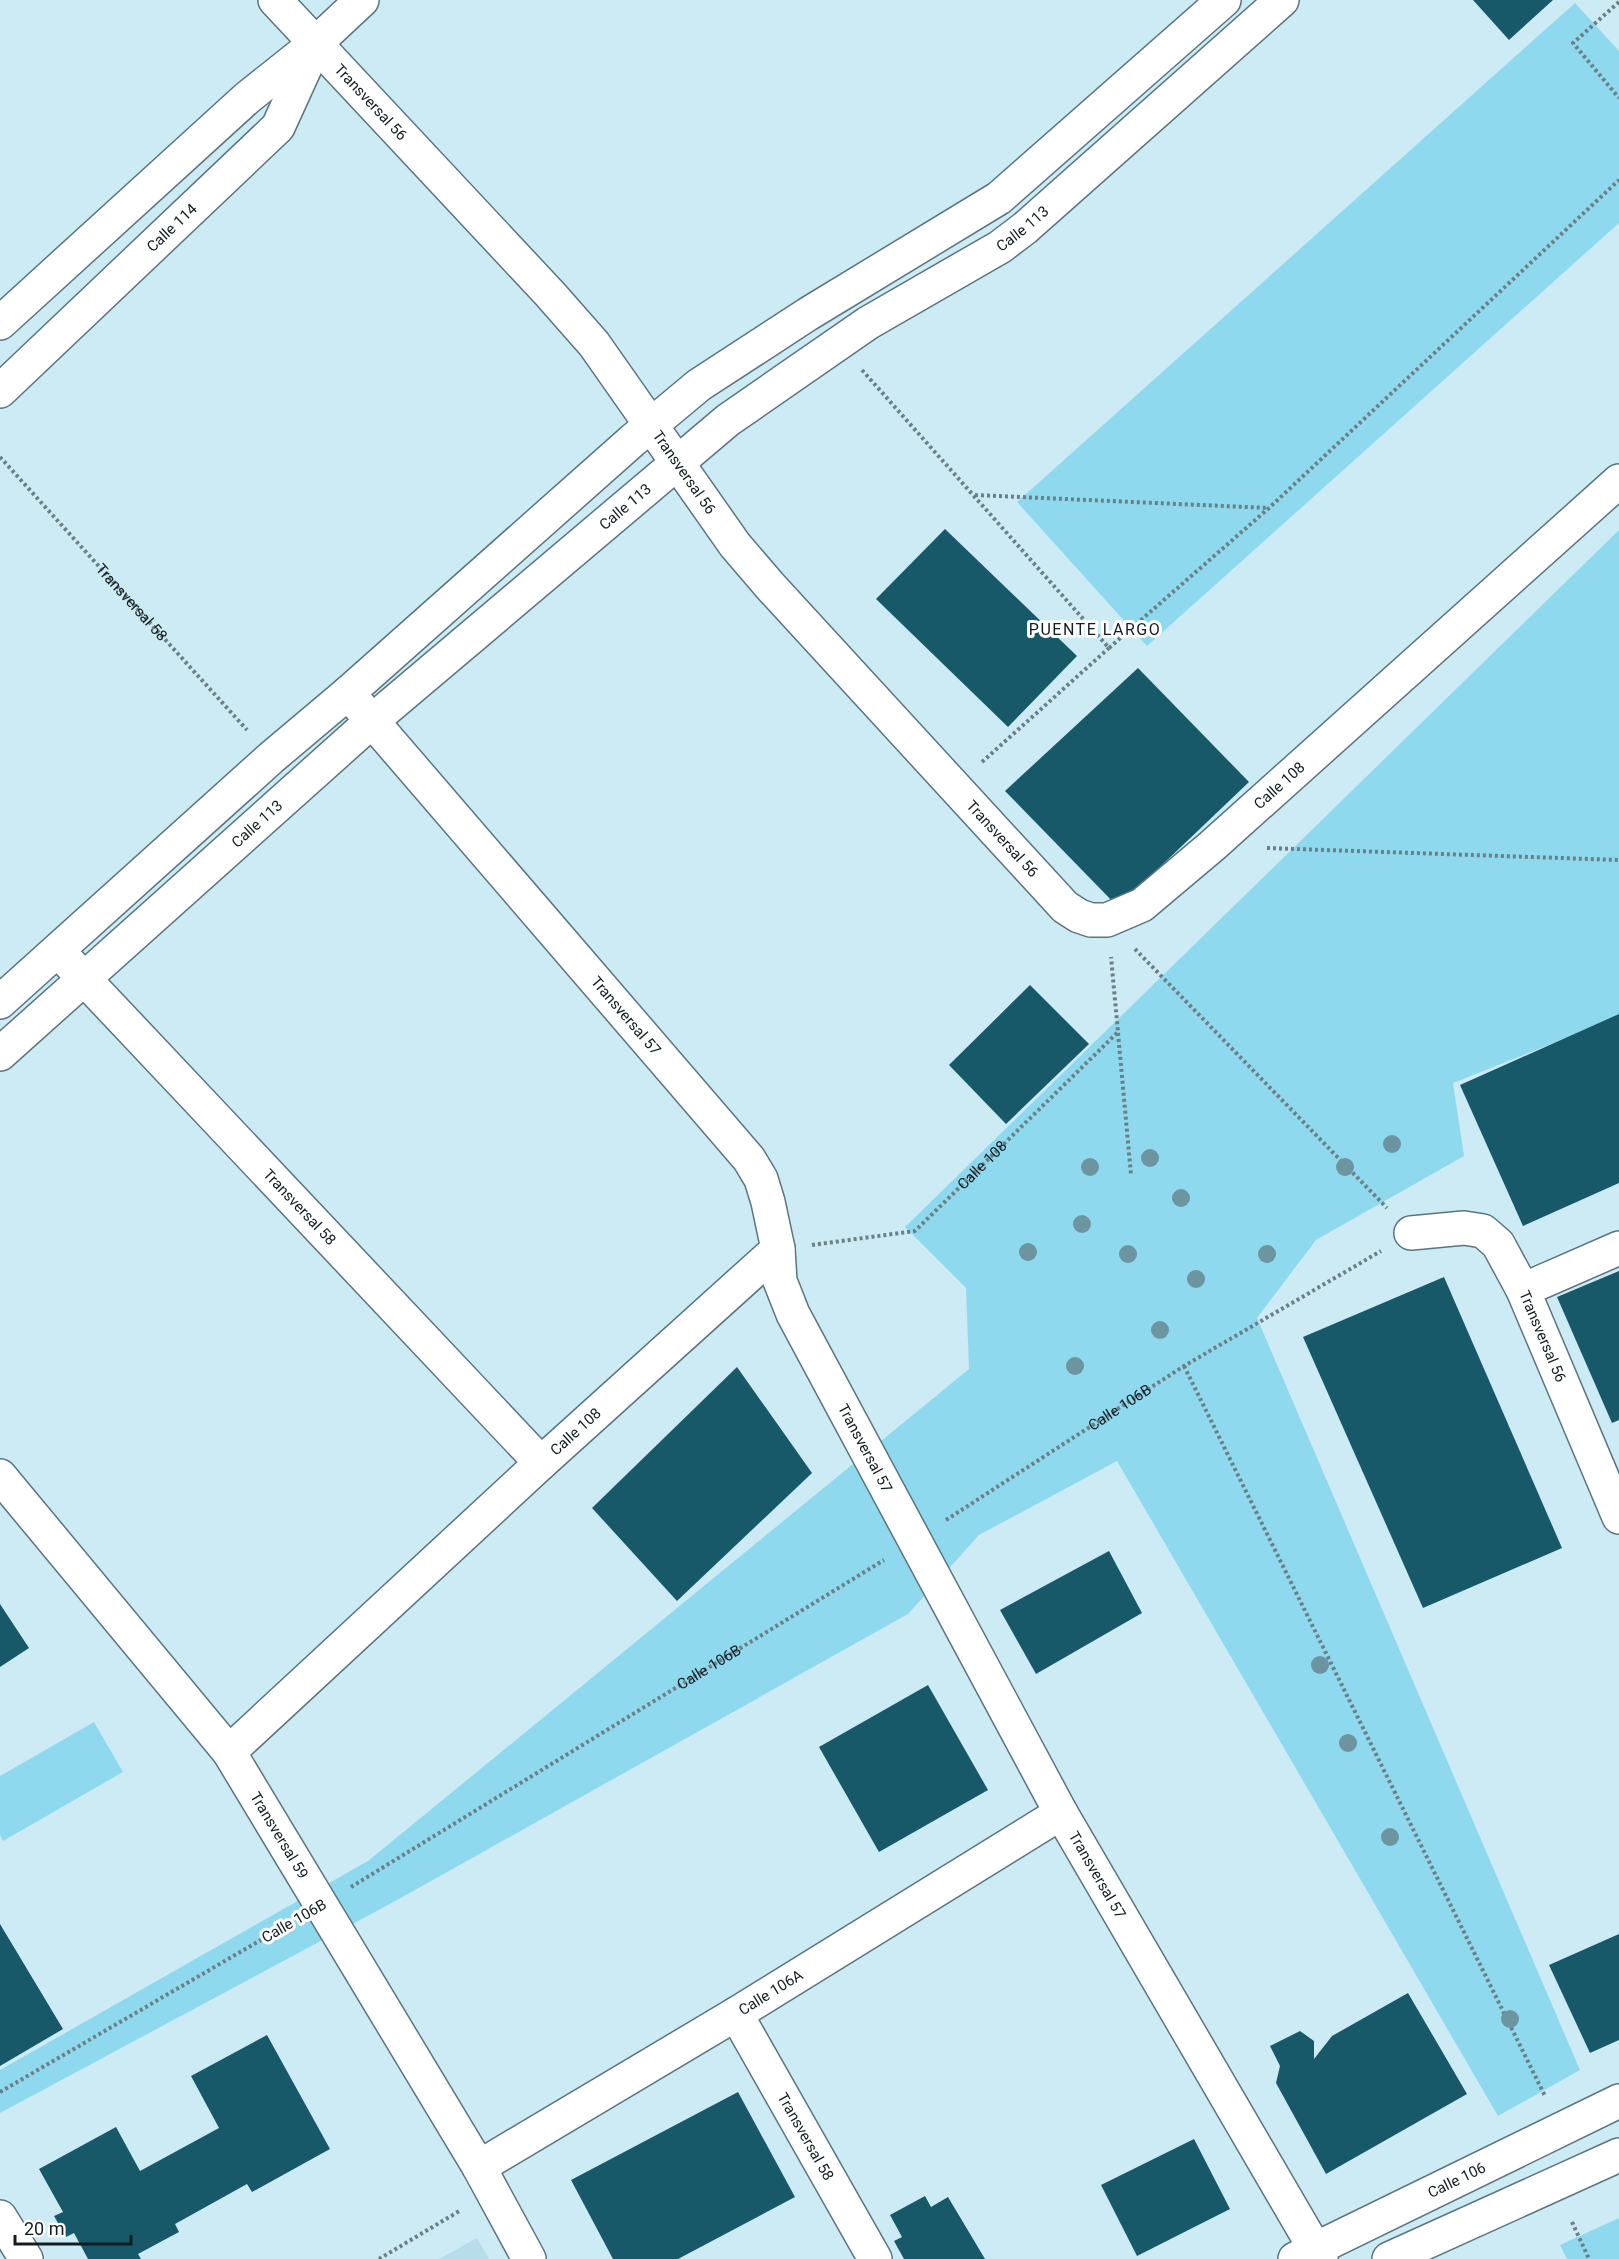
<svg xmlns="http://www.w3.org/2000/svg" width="1619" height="2259" font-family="Roboto,sans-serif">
<rect width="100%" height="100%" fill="#cdebf4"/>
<!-- built -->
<polygon fill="#b7dde9" points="477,2238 489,2259 439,2259"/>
<!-- green -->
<g fill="#8fd9ef">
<polygon points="1575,3 1619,51 1619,223 1147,646 1017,502"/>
<polygon points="1619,530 1619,1017 1453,1083 1464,1156 1316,1240 1257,1318 1580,2070 1498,2116 1117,1461 979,1535 908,1614 399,1899 0,2113 0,2070 368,1861 969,1369 966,1288 905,1227"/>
<polygon points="94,1722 123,1772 3,1841 0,1835 0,1776"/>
<polygon points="1619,2218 1619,2259 1567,2259 1560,2245"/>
</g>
<!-- building -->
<g fill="#185969">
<polygon points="1473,0 1553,0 1509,40"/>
<polygon points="945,529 1077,656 1008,727 876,599"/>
<polygon points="1138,668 1249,782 1118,907 1005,791"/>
<polygon points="1030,985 1089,1044 1006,1124 949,1065"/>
<polygon points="1619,1014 1619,1183 1523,1226 1460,1085"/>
<polygon points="1619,1271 1619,1420 1612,1423 1557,1297"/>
<polygon points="1444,1277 1562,1548 1423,1608 1303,1337"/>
<polygon points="737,1367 812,1473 677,1601 592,1508"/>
<polygon points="1109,1551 1142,1613 1036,1674 1000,1610"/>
<polygon points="0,1604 29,1648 0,1667"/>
<polygon points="928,1685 988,1790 879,1852 819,1747"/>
<polygon points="0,1924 63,2029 0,2066"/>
<polygon points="1619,1934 1619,2040 1590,2053 1549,1965"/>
<polygon points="1408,1993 1467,2094 1326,2174 1276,2083 1280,2066 1270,2046 1300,2031 1314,2041 1314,2059 1332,2036"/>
<polygon points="267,2035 330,2149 252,2192 247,2184 175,2224 179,2232 138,2254 141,2259 88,2259 74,2233 66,2237 54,2216 63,2212 39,2169 116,2127 140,2171 219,2128 191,2076"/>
<polygon points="738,2092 795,2197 678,2259 613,2259 571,2180"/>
<polygon points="1194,2139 1230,2209 1137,2256 1101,2185"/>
<polygon points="925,2196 931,2207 948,2197 985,2259 904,2259 894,2241 902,2237 890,2215"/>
</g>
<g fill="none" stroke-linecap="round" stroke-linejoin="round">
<defs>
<g id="street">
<path id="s5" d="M 275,0 L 550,294 L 594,344 L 735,545 L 771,587 L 1065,907 L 1079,916 L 1091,920 L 1107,920 L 1142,905 L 1212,846 L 1619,481"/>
<polyline points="0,323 247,98 316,43 362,0"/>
<path id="s6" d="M 0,391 L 278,127 L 314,48"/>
<path id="s7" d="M 348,693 L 749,1159 L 761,1179 L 768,1202 L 778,1249 L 780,1281 L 793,1314 L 1061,1813 L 1321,2259"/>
<path id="s8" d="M 58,951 L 541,1463"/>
<path id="s9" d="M 1411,1233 L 1464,1228 L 1483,1231 L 1498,1244 L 1523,1290 L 1619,1517"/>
<polyline points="1523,1290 1619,1248"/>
<path id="s10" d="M 0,1476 L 229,1752 L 479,2167 L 529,2259"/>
<path id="s11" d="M 229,1752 L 541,1463 L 778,1249"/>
<path id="s12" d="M 736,2014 L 875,2259"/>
<path id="s13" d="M 479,2167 L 736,2014 L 1061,1813"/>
</g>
<g id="secondary">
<polyline points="0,1002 272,757 348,693 633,440 699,385 808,314 999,198 1224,0"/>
<path id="s14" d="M 0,1054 L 372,721 L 728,420 L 868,323 L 1000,247 L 1025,228 L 1282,0"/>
<path id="s15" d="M 1295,2259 L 1619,2101"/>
<polyline points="1389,2259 1619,2155"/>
</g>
<polyline id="primary" points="0,2217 26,2259"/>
</defs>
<!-- street casing -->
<use href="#street" stroke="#5a757e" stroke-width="36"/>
<!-- secondary casing -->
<use href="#secondary" stroke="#5a757e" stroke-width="36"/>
<!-- primary casing -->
<use href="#primary" stroke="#5a757e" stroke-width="36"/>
<!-- path -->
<g stroke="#6b7f85" stroke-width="4" stroke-dasharray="3 3" stroke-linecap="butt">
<polyline points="1619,2 1573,43 1619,98"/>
<polyline points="862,370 1109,648 1269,508 1619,180"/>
<path id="s1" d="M 0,457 L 247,730"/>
<polyline points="975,495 1269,508"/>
<polyline points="982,762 1109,648"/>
<polyline points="1267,848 1619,860"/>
<polyline points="1135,949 1387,1208"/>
<polyline points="1118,1033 1131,1175"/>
<path id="s2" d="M 812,1245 L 915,1231 L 1118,1032 L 1111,957"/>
<polyline points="1184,1366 1545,2096"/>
<path id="s3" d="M 946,1520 L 1184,1366 L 1381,1251"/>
<path id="s4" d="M 351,1887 L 884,1560"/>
<polyline points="0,2092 290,1923"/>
<polyline points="1572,2222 1589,2259"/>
<polyline points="379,2259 461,2210"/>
</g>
<!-- street -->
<use href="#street" stroke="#fff" stroke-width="33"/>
<!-- secondary -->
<use href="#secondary" stroke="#fff" stroke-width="33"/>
<!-- primary -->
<use href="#primary" stroke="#fff" stroke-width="33"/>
</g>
<!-- trees -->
<g fill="#6c95a0">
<circle cx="1392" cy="1144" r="9"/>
<circle cx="1150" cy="1158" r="9"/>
<circle cx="1090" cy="1167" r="9"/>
<circle cx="1345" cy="1167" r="9"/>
<circle cx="1181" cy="1198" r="9"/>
<circle cx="1082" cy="1224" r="9"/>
<circle cx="1028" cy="1252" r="9"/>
<circle cx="1128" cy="1254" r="9"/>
<circle cx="1267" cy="1254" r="9"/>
<circle cx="1196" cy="1279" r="9"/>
<circle cx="1160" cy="1330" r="9"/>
<circle cx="1075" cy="1366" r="9"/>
<circle cx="1320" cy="1665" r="9"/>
<circle cx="1348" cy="1743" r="9"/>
<circle cx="1390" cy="1837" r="9"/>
<circle cx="1510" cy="2019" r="9"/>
</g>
<g text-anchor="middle" stroke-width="6" stroke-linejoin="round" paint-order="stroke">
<!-- street labels -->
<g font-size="15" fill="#121d20" stroke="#fff">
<text dy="5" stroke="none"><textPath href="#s5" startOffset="140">Transversal 56</textPath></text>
<text dy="5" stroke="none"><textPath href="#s6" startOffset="237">Calle 114</textPath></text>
<text dy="5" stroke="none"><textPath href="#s14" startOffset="1317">Calle 113</textPath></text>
<text dy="5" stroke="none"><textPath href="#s5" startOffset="626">Transversal 56</textPath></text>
<text dy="5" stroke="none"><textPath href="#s14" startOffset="831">Calle 113</textPath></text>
<text dy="5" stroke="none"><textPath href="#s1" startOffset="196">Transversal 58</textPath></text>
<text dy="5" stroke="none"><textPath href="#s5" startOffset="1470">Calle 108</textPath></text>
<text dy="5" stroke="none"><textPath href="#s14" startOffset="345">Calle 113</textPath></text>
<text dy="5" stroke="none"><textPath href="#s5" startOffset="1112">Transversal 56</textPath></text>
<text dy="5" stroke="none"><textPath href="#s7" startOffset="426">Transversal 57</textPath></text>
<text dy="5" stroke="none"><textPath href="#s2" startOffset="198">Calle 108</textPath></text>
<text dy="5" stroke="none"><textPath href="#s8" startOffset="352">Transversal 58</textPath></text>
<text dy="5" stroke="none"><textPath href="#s9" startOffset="195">Transversal 56</textPath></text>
<text dy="5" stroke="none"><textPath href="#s3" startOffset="207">Calle 106B</textPath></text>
<text dy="5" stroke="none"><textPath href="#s11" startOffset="472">Calle 108</textPath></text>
<text dy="5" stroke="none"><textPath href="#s7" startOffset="930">Transversal 57</textPath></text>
<text dy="5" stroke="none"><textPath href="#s4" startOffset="420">Calle 106B</textPath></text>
<text dy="5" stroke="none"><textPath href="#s10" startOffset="456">Transversal 59</textPath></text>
<text dy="5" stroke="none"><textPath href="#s7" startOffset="1416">Transversal 57</textPath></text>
<text transform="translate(294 1921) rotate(-30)" y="5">Calle 106B</text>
<text dy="5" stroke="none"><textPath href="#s13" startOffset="340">Calle 106A</textPath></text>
<text dy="5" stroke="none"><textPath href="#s12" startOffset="141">Transversal 58</textPath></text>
<text dy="5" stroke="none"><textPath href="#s15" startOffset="180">Calle 106</textPath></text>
</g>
<!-- neighbourhood labels -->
<g font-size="16" letter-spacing="1.5" fill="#121d20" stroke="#fff">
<text x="1095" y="635">PUENTE LARGO</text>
</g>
</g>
<!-- scale -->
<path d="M15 2235v9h116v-9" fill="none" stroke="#121d20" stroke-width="3"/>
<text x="24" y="2235" font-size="18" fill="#121d20" stroke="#ffffff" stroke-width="4.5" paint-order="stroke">20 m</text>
</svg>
